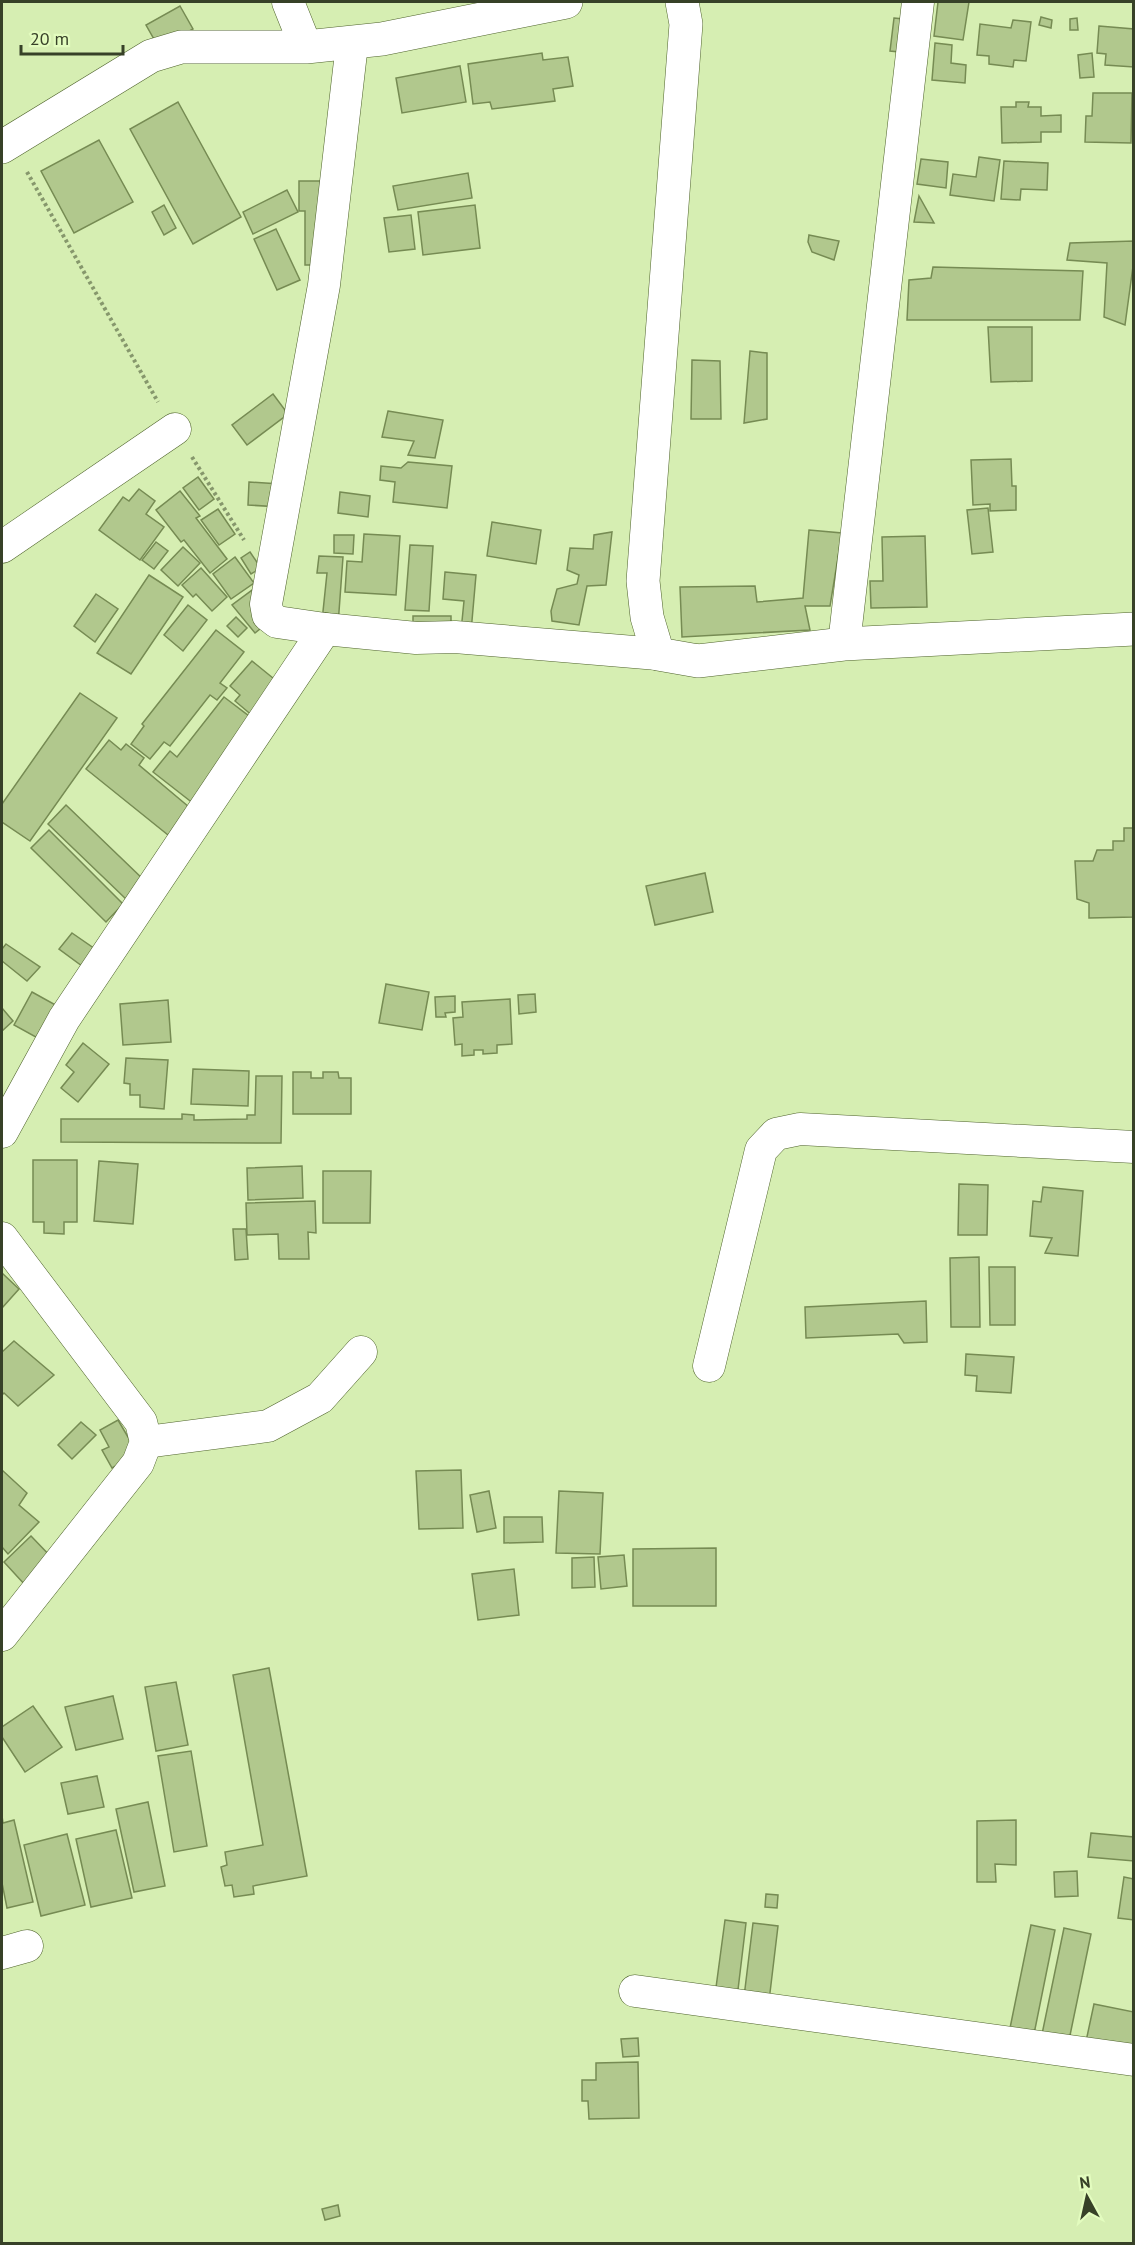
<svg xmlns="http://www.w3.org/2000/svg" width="1135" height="2245" font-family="'PT Sans',sans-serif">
<rect width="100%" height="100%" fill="#d6eeb2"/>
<!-- building -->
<g fill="#b1c88d" stroke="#768b53" stroke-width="1.5">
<polygon points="938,2 969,2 963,40 934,36"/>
<polygon points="180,6 193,29 159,48 146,25"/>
<polygon points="1041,17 1052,20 1051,28 1039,25"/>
<polygon points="894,18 913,20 909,53 890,51"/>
<polygon points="1077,18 1078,30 1070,30 1070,19"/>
<polygon points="1013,20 1031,22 1026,61 1014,60 1013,67 989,64 989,56 977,55 980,24 1011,28"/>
<polygon points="1099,26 1134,29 1134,67 1105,65 1106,54 1097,53"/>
<polygon points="935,43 952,45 951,63 966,65 965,83 932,80"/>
<polygon points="542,53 543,60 568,57 573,86 553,89 555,101 492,109 490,102 473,104 468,64"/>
<polygon points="1092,53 1094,77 1080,78 1078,55"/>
<polygon points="460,66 466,102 402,113 396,78"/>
<polygon points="1093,93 1132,93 1131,143 1085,142 1086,116 1092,116"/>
<polygon points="178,102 241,217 193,244 130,129"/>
<polygon points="1016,102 1029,102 1028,107 1041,107 1041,116 1061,115 1061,132 1041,132 1041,142 1002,143 1001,107 1016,107"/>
<polygon points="99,140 133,202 74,233 41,171"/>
<polygon points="979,157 1000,160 994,201 950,195 953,174 976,177"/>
<polygon points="921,159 948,162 946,188 917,184"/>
<polygon points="1004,161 1048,163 1047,190 1021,189 1020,200 1001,199"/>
<polygon points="468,173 472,198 398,210 393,186"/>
<polygon points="299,181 320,181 321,265 305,265 305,211 299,211"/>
<polygon points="287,190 298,212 253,234 243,212"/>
<polygon points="919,196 934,223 914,222"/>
<polygon points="164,205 176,228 164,235 152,212"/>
<polygon points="475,205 480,248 423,255 418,212"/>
<polygon points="411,215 415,249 389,252 384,218"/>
<polygon points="276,229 300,280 277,290 254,239"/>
<polygon points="809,235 839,241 834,260 812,252 808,242"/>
<polygon points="1134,241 1134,259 1125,325 1104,317 1107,263 1067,260 1070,243"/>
<polygon points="933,267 1083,271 1080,320 907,320 909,280 931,278"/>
<polygon points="988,327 1032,327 1032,381 991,382"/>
<polygon points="750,351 767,353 767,419 744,423"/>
<polygon points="692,360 720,361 721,419 691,419"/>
<polygon points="273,394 288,414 247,445 232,425"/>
<polygon points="388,411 443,420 435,458 408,455 414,441 382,437"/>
<polygon points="1011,459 1012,486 1016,486 1016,510 990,511 990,504 973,505 971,460"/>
<polygon points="408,462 452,466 447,508 393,502 395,482 380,480 381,466 401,468"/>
<polygon points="198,477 214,499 199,510 183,488"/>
<polygon points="249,482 280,484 280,507 248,505"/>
<polygon points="139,489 155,501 146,514 164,527 140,560 99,530 123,497 129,501"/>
<polygon points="180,491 200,516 196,518 227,559 210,573 184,540 181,542 156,510"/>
<polygon points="340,492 370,496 368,517 338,513"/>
<polygon points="988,508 993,552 972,554 967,510"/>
<polygon points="218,509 235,534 219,545 201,520"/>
<polygon points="492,522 541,530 536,564 487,556"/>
<polygon points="809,530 842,533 830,606 805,606 810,630 682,637 680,587 755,586 757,602 803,598"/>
<polygon points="612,532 606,585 587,586 579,625 552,621 551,611 557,589 577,584 579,575 567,570 570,548 593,549 594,535"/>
<polygon points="364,534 400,536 396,595 345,592 347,561 362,562"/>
<polygon points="334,535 354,535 353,554 334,553"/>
<polygon points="925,536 927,607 871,608 870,581 883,581 882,537"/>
<polygon points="156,542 168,551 154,569 142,560"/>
<polygon points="410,545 433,546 429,611 405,610"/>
<polygon points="183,547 200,563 178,586 161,570"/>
<polygon points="250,552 261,568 251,574 241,558"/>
<polygon points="319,556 343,557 338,625 322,621 327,573 317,573"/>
<polygon points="235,557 254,583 231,599 213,574"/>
<polygon points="201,568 227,597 212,611 196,594 193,597 182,585"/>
<polygon points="445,572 476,575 471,632 461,631 464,601 443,599"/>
<polygon points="149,575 183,597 131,674 97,653"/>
<polygon points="255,588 271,620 255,633 232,605"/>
<polygon points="96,594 118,609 95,642 74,626"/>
<polygon points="188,605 207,620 183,651 164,635"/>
<polygon points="413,616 451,616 451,636 413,635"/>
<polygon points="236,617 247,628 238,637 227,626"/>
<polygon points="216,630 244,652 220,683 227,688 217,700 210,695 170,746 164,742 150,759 131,744 144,726 142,724"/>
<polygon points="252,661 284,687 254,717 235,701 240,695 230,686"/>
<polygon points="80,693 117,718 30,841 2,822 2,804"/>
<polygon points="224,697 257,722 194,804 153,772 170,751 177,757"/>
<polygon points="109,740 121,750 126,744 144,758 139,765 195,812 173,839 86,769"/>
<polygon points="66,805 146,882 128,901 48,824"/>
<polygon points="1124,828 1134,828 1134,917 1089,918 1089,903 1077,899 1075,861 1093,861 1097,850 1113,850 1113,841 1124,841"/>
<polygon points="49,830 123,904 106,922 31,848"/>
<polygon points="705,873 713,912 655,925 646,886"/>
<polygon points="72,933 95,949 82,966 59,949"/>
<polygon points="6,944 40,967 27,981 2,961 2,949"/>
<polygon points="386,984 429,992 422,1030 379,1023"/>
<polygon points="32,992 61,1008 43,1041 14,1025"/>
<polygon points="535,994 536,1012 519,1014 518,995"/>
<polygon points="455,996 455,1012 445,1013 446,1017 436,1017 435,997"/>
<polygon points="510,999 512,1044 497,1045 497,1053 483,1054 483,1050 474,1050 474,1055 462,1056 462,1044 455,1045 453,1018 463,1017 462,1002"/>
<polygon points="168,1000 171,1042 123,1045 120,1004"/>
<polygon points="2,1008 13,1021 2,1031"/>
<polygon points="83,1043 109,1064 78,1102 61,1088 74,1072 66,1065"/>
<polygon points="126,1058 168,1060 164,1109 140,1107 140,1095 130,1095 130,1084 124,1083"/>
<polygon points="193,1069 249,1071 248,1106 191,1104"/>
<polygon points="293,1072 311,1072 311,1078 323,1078 323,1072 338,1072 339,1078 351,1078 351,1114 293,1114"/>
<polygon points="256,1076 282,1076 281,1143 61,1142 61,1119 182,1119 182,1114 194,1115 194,1120 247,1119 247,1115 255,1115"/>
<polygon points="33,1160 77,1160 77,1222 64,1222 64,1234 44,1233 44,1222 33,1222"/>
<polygon points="99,1161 138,1164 133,1224 94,1221"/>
<polygon points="302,1166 303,1198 248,1200 247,1168"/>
<polygon points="323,1171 371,1171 370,1223 323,1223"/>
<polygon points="959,1184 988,1185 987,1235 958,1235"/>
<polygon points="1043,1187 1083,1191 1078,1256 1045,1253 1052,1238 1030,1236 1033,1201 1041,1202"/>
<polygon points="315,1201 316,1233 308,1232 309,1259 279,1259 278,1234 247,1235 246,1203"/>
<polygon points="233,1229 246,1229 248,1259 235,1260"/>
<polygon points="979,1257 980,1327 951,1327 950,1258"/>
<polygon points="989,1267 1015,1267 1015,1325 990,1325"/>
<polygon points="2,1273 19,1289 2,1308"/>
<polygon points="926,1301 927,1342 904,1343 898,1334 806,1338 805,1307"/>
<polygon points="14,1341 54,1375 18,1406 4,1393 2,1395 2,1352"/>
<polygon points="966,1354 1014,1357 1011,1393 976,1391 977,1376 965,1375"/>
<polygon points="118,1420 138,1454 112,1468 102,1450 109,1447 100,1430"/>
<polygon points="81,1422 96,1435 72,1459 58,1445"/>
<polygon points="2,1470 27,1493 19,1505 39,1522 8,1554 2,1547"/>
<polygon points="461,1470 463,1528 419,1529 416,1471"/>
<polygon points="489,1491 496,1528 477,1532 470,1495"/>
<polygon points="559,1491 603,1493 600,1554 556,1553"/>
<polygon points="504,1517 542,1517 543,1542 504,1543"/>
<polygon points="31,1536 54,1560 26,1586 4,1562"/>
<polygon points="716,1548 716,1606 633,1606 633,1549"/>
<polygon points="624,1555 627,1586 601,1589 598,1557"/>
<polygon points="594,1557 595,1587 572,1588 572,1558"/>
<polygon points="514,1569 519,1615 478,1620 472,1574"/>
<polygon points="269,1668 307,1876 253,1886 254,1894 234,1897 232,1885 225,1886 221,1867 227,1865 225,1852 263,1845 233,1675"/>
<polygon points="176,1682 188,1745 156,1751 145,1687"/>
<polygon points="113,1696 123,1739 76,1750 65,1707"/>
<polygon points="33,1706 62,1747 25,1772 2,1737 2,1727"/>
<polygon points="191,1751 207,1846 174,1852 158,1756"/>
<polygon points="97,1776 104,1807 68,1814 61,1783"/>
<polygon points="148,1802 165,1886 134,1892 116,1809"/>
<polygon points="2,1816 3,1823 14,1820 33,1902 7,1908 2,1883"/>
<polygon points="1016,1820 1016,1865 995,1864 996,1882 977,1882 977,1821"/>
<polygon points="116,1830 132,1898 91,1907 76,1839"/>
<polygon points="1091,1833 1134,1837 1134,1861 1088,1857"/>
<polygon points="67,1834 85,1905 41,1916 24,1845"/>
<polygon points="1077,1871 1078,1896 1055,1897 1054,1872"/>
<polygon points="1124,1877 1134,1879 1134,1920 1118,1918"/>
<polygon points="766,1894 778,1895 777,1908 765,1907"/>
<polygon points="725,1920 746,1923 737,1998 715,1995"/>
<polygon points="753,1923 778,1926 769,2001 744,1997"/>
<polygon points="1031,1925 1055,1930 1033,2039 1009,2033"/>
<polygon points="1064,1928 1091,1934 1068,2045 1041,2039"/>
<polygon points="1094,2004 1134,2012 1134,2055 1085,2046"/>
<polygon points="638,2038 639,2056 623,2057 621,2039"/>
<polygon points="638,2062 639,2118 589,2119 588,2101 582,2101 582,2080 596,2080 596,2063"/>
<polygon points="338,2205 340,2216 325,2220 322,2209"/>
</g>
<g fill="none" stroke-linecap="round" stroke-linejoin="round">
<defs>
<g id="minor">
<polyline points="288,2 306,47"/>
<polyline points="352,44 324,285 266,604 268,615 277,622 325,629 416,638 455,637 658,654"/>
<polyline points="2,547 175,429"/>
<polyline points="844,644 918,2"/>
<polyline points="2,1132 64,1019 325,629"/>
<polyline points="2,1238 141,1422 146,1442 138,1463 2,1635"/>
<polyline points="709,1366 761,1150 776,1134 800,1129 1134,1147"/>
<polyline points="146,1442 268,1426 320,1398 361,1352"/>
<polyline points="2,1953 27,1946"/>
<polyline points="635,1991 1134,2060"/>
</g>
<g id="secondary">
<polyline points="682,2 686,24 643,581 647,617 658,654 698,661 844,644 1134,629"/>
<polyline points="2,147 151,56 181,47 306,47 382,39 566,2"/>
</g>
</defs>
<!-- minor casing -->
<use href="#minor" stroke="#4f632c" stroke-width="33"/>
<!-- secondary casing -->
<use href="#secondary" stroke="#4f632c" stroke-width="34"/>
<!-- path -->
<g stroke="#86976c" stroke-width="4" stroke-dasharray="3 3" stroke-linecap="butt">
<polyline points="27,172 158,402"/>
<polyline points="192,457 244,540"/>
</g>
<!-- minor -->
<use href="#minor" stroke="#fff" stroke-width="32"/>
<!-- secondary -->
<use href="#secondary" stroke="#fff" stroke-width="33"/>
</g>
<!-- border -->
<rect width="1135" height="2245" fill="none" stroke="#374128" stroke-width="6"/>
<!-- north arrow -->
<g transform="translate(1087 2197) rotate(352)" stroke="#e3fcbf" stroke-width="4.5" paint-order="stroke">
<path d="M0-4.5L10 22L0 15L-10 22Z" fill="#374128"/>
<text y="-9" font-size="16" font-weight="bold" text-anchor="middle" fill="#374128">N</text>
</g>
<!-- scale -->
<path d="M21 45v9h102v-9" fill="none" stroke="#374128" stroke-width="3"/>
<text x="30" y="45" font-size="18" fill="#374128" stroke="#e3fcbf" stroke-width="4.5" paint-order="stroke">20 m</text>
</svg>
